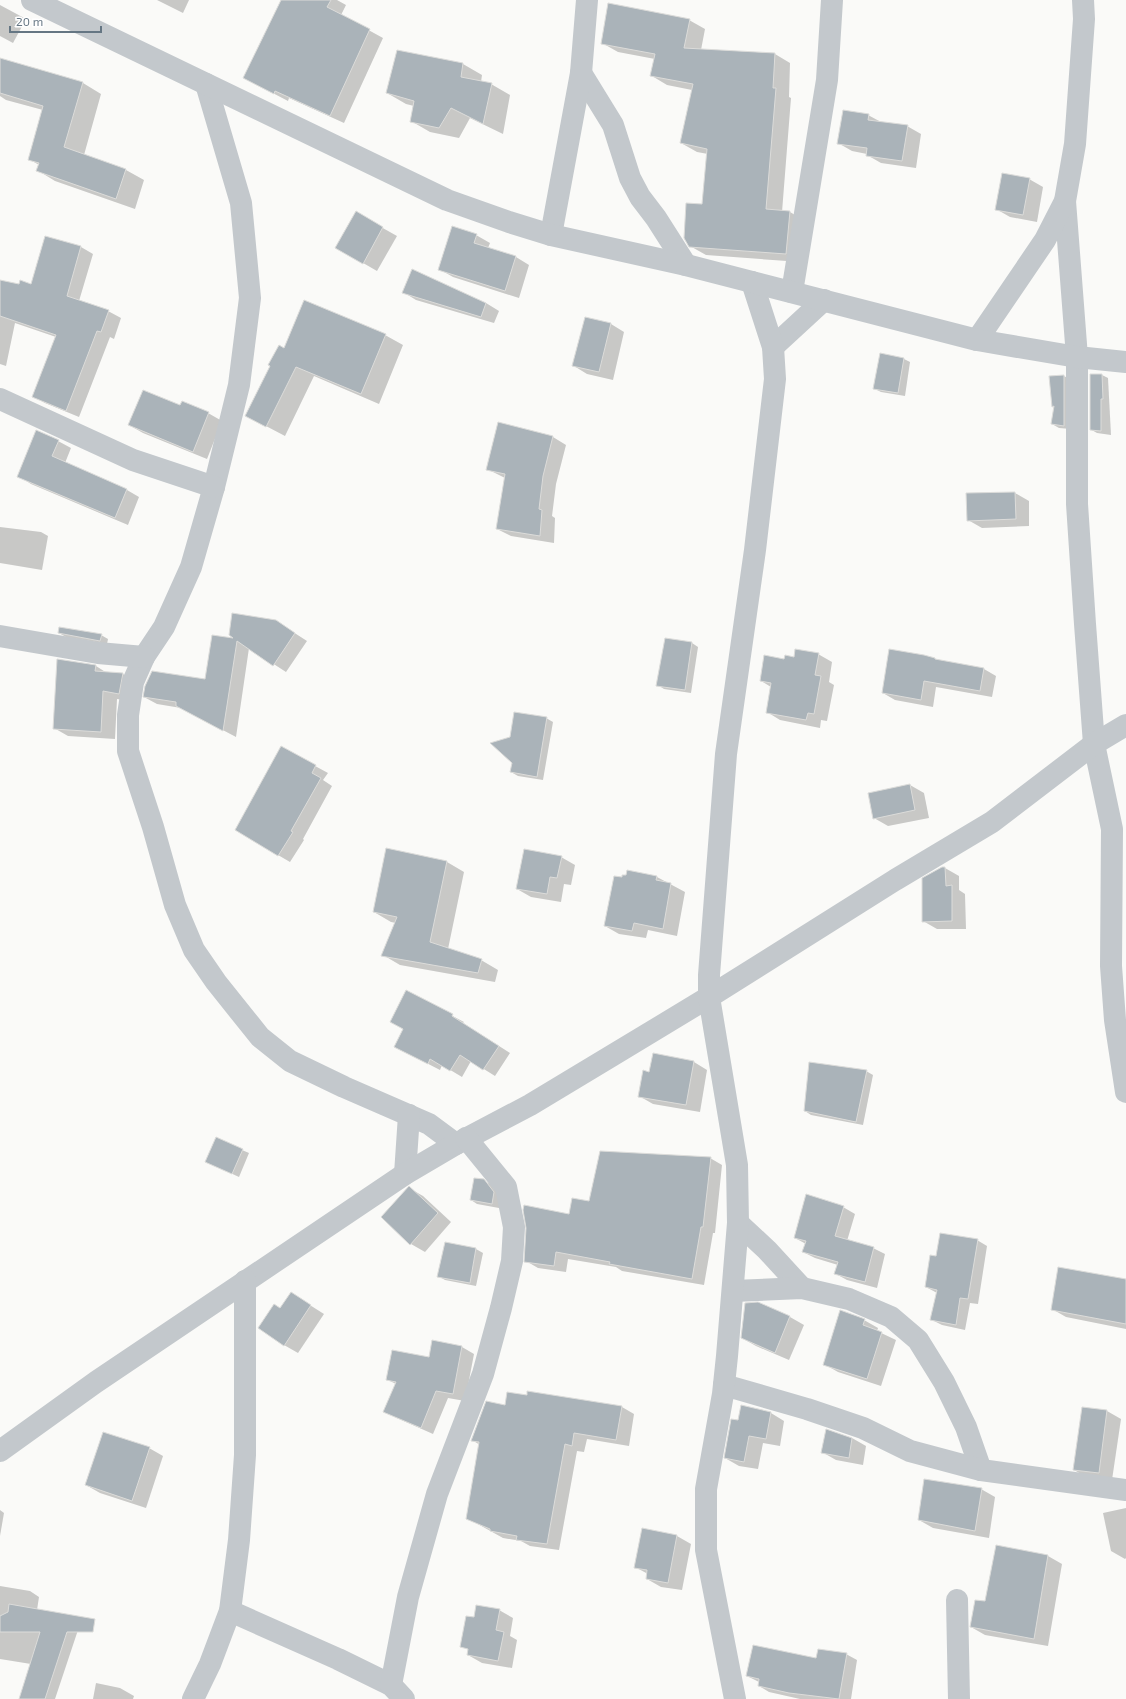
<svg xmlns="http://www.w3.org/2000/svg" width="1126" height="1699" font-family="'Exo 2',sans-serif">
<rect width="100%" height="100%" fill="#fafaf8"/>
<!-- shadow -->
<g fill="#0003">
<polygon points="157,0 189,0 183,13"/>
<polygon points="282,0 337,0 346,5 341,15 383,38 344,123 289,98 288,101 244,78"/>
<polygon points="0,5 26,19 13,43 0,36"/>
<polygon points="689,20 705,29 701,50 775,54 790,63 789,97 791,98 782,212 790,212 805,221 801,262 706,255 690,246 703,205 708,154 697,152 681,143 692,90 667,85 652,76 655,59 618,52 602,43"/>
<polygon points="0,59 83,83 101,94 84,155 126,170 144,180 135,209 55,181 37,170 39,165 29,159 43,110 6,100 0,96"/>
<polygon points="463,64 482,75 481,82 491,84 510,95 503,134 470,118 459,138 430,132 411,121 414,106 406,104 387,93"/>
<polygon points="868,115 881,122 907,126 921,134 916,168 881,163 867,155 867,154 852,151 838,143"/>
<polygon points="1029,179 1043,187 1037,222 1010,217 996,209"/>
<polygon points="356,213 397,236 377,271 337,248"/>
<polygon points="476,235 490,243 488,248 516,257 529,265 519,298 453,277 439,269"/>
<polygon points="81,247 93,254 79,301 108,311 121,318 114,339 110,337 79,417 45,403 33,396 56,337 15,323 6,366 0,364 0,281 19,285 32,285"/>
<polygon points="403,292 486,303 499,311 494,323 416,300"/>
<polygon points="611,324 624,332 613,380 587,374 574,366"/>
<polygon points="385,335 403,345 379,404 314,376 285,436 247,416 285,349"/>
<polygon points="904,359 910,362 905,396 881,392 875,389"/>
<polygon points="1102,375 1108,378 1111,435 1097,433 1090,429"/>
<polygon points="1064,376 1071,380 1071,429 1059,428 1052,424 1055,407 1053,406 1050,377"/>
<polygon points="181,407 208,413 222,421 207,459 143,433 129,425"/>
<polygon points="553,437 566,445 556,484 552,516 555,518 554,543 511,536 497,529 505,478 487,469"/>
<polygon points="58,441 71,448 65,463 127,490 139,497 128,525 31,484 19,476"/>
<polygon points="1015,493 1029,501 1029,526 982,528 968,520"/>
<polygon points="0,527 41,532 48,536 42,570 0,563"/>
<polygon points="276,621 307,641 286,672 249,648 236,737 181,708 157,704 144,697 206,680 237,640"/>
<polygon points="59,633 101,635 108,639 107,644 66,637"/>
<polygon points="692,643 698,647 691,693 664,689 658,685"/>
<polygon points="818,654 832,662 829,682 834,685 827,721 821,720 820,728 780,720 767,712 771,687 761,681 785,660"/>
<polygon points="935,659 938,661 984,669 996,676 992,697 936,687 933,707 895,700 883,693"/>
<polygon points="96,666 107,673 123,674 137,682 132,701 117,699 115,739 68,736 54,728"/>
<polygon points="546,718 553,722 543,780 518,776 511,772 513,762 511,737"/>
<polygon points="282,748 328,773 323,780 332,786 303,839 304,840 290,862 278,855"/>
<polygon points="910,785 924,793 929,818 888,826 874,818"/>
<polygon points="561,857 575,865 571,885 564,884 561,902 531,897 517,889"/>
<polygon points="447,862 464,872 448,949 481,960 498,970 495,982 400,965 383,955 396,923 391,922 374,912"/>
<polygon points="942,868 945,868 959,876 959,890 965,894 966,929 937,929 923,921"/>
<polygon points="657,877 685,892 677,936 648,930 646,938 619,934 605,926"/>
<polygon points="407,992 464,1022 463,1023 510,1053 495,1076 471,1061 462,1077 442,1065 440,1070 407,1053 404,1029"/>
<polygon points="694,1062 707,1070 700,1112 653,1104 639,1096 650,1073"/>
<polygon points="866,1071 873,1075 863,1125 811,1115 805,1111"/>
<polygon points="242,1150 249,1153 239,1177 213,1165"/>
<polygon points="710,1158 722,1165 715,1233 713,1233 704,1285 622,1271 616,1267 568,1259 566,1272 538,1268 526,1261 570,1216 590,1202"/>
<polygon points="483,1180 490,1184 501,1197 499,1208 477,1204 471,1200"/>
<polygon points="409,1188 423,1196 451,1222 425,1252 411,1244 382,1217"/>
<polygon points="843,1207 855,1214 847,1241 873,1248 885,1254 877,1288 847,1280 836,1274 838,1265 815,1258 803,1252 806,1244 795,1238"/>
<polygon points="977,1240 987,1246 978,1304 970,1303 965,1330 942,1325 932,1320 937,1293 926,1287 937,1257"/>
<polygon points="446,1243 476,1249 483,1253 476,1286 445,1280 438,1276"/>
<polygon points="1126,1280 1126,1329 1066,1317 1052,1309"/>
<polygon points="305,1302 324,1314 298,1353 284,1345 281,1309"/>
<polygon points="758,1303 790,1317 804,1325 789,1360 756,1346 742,1338"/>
<polygon points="864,1320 878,1328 877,1331 896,1340 881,1386 838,1372 824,1364"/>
<polygon points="462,1347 474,1354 465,1401 448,1398 433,1434 397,1418 385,1411 396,1384 388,1380 430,1358"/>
<polygon points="528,1392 622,1407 634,1414 629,1446 587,1439 584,1452 577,1451 559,1550 530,1546 521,1541 503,1538 467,1518 480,1445 472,1440 506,1406 528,1396"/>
<polygon points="1083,1408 1107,1411 1121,1419 1112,1480 1088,1478 1074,1470"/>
<polygon points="771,1413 784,1421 780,1446 763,1443 758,1469 739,1466 725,1458"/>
<polygon points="852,1438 866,1446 863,1465 836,1460 822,1452"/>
<polygon points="149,1448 163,1456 146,1508 100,1493 86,1485"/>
<polygon points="981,1489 995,1497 989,1538 933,1528 919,1520"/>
<polygon points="1126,1508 1126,1558 1125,1559 1111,1551 1103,1513"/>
<polygon points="0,1510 4,1513 0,1536"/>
<polygon points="642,1529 677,1536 691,1544 682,1590 661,1587 647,1579 648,1574 635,1567"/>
<polygon points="997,1546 1048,1556 1062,1564 1048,1646 985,1635 971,1627 986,1603"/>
<polygon points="0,1586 30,1591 39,1597 37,1610 81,1621 55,1699 20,1699 31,1664 0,1659"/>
<polygon points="499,1610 513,1618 510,1636 517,1640 512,1668 482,1663 468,1655 469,1650 462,1646 475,1618"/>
<polygon points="846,1654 857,1660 851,1699 800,1699 769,1692 759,1686 759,1682 747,1676"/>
<polygon points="96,1683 120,1688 134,1696 133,1699 93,1699"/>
</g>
<!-- building -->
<g fill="#aab3b9" stroke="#dcdcda">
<polygon points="281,0 331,0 327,7 370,29 330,116 275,91 274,94 243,78"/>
<polygon points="608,3 690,19 684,48 775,53 773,88 776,88 766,209 790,211 786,254 689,247 684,238 686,203 702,204 707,149 680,143 693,84 650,76 655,54 601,44"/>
<polygon points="397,50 463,63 461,77 492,83 483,124 451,108 439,128 410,122 414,101 386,93"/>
<polygon points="0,58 83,82 64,147 126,169 116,199 36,171 39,163 28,160 43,106 0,93"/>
<polygon points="843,110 869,114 868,120 908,125 902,161 866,156 867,148 837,144"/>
<polygon points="1002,173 1030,178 1023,215 995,210"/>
<polygon points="356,211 383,227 363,264 335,248"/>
<polygon points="452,226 477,234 474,243 516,256 505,291 438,270"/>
<polygon points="45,236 81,246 67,296 109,310 101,332 97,331 66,411 32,397 56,335 0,316 0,280 19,284 20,280 31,284"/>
<polygon points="412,269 486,303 481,317 402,293"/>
<polygon points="304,300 386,334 361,394 296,367 266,427 245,416 270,366 268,365 279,345 284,348"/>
<polygon points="585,317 611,323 599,372 572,366"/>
<polygon points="880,353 904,358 898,393 873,389"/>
<polygon points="1090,374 1102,374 1103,399 1101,399 1101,431 1090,430"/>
<polygon points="1064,375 1064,426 1051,424 1054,406 1052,407 1049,376"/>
<polygon points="143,390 180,405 182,401 209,412 193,452 128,425"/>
<polygon points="498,422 553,436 543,476 539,509 542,510 540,536 496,529 505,474 486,470"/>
<polygon points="36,430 59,440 52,456 127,489 115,518 17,477"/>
<polygon points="1015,492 1016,519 967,521 966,493"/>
<polygon points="232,613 276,620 295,633 273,666 237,641 223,731 176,706 176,702 143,697 145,686 152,671 205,679 212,635 233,638 229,635"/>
<polygon points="59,627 102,634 100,641 58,633"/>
<polygon points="665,638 692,642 685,690 656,686"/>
<polygon points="795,649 819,653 815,675 821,676 814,714 808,713 806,720 766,713 771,683 760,681 764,655 784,659 785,655 794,657"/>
<polygon points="889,649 924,655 935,658 935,659 984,668 980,691 924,681 921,700 882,693"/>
<polygon points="57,659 96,665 95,671 123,673 119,694 103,691 101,732 53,729"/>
<polygon points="514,712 547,717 537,777 510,772 512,763 490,743 510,737"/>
<polygon points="281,746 316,765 312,773 321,778 291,831 293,832 278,856 235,830"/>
<polygon points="910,784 915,810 873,819 868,793"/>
<polygon points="386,848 447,861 430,942 482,959 478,973 381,956 397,917 373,912"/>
<polygon points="524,849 562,856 557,878 550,877 547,894 516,889"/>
<polygon points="942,867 945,867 946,886 952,885 952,921 922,922 922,878"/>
<polygon points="627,870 657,876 656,880 671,883 663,929 634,923 632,931 604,926 614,876 622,877 622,875 626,875"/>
<polygon points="406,990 453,1014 452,1016 499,1046 483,1070 460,1055 450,1071 430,1059 428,1064 394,1047 403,1029 390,1022"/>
<polygon points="653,1053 694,1061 686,1105 638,1097 643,1070 649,1072"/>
<polygon points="809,1062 867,1070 856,1122 804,1111"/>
<polygon points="216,1137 243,1149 232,1174 205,1162"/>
<polygon points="600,1151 711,1157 703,1227 701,1227 692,1279 609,1264 610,1262 556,1252 554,1266 524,1262 526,1228 523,1210 524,1205 569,1214 572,1198 589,1201"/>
<polygon points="474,1178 484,1179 494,1192 492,1204 470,1200"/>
<polygon points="409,1186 438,1213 410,1245 381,1217"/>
<polygon points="806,1194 844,1206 835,1236 874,1247 865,1282 834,1274 838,1262 802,1252 806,1241 794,1238"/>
<polygon points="940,1233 978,1239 968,1299 960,1298 956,1325 930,1320 937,1290 925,1287 930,1255 936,1256"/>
<polygon points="445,1242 476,1248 470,1283 437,1277"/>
<polygon points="1058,1267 1126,1279 1126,1324 1051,1310"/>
<polygon points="291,1292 311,1305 284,1346 258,1328 274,1304 280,1308"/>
<polygon points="758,1302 790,1316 775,1353 741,1338 745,1303"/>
<polygon points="840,1310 865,1319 863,1325 882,1332 867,1379 823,1365"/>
<polygon points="432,1340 462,1346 453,1394 436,1391 421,1428 383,1412 396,1382 386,1380 392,1350 429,1357"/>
<polygon points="527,1391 622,1406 616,1440 574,1433 572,1446 565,1444 547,1544 516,1540 517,1536 490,1531 490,1529 466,1519 479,1442 471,1441 486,1401 505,1405 507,1392 527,1395"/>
<polygon points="741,1405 771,1412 766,1439 749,1436 744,1462 724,1458 731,1419 738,1420"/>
<polygon points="1082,1407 1107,1410 1099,1473 1073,1470"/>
<polygon points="826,1429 852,1438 849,1458 821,1453"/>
<polygon points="103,1432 150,1447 132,1501 85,1485"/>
<polygon points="924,1479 982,1488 975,1531 918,1520"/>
<polygon points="642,1528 677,1535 668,1583 646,1579 647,1570 634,1568"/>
<polygon points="996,1545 1048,1555 1034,1639 970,1627 975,1600 985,1601"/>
<polygon points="9,1604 95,1619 93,1632 67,1632 45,1699 19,1699 40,1632 0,1632 0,1616 8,1612"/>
<polygon points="476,1605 500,1609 496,1630 504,1632 498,1661 467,1655 468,1649 460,1647 466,1616 474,1617"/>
<polygon points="753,1645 816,1658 818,1649 847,1653 839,1699 789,1693 758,1686 759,1679 746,1676"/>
</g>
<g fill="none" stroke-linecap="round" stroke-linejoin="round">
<!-- minor -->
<g stroke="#c3c8cc" stroke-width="22">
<polyline points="581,73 613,125 630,178 640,197 656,218 686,265"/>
<polyline points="206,84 241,203 250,298 239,385 214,487 191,567 164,627 144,657 133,682 128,715 128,751 153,827 175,905 194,950 216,982 260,1037 290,1061 344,1087 429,1124 456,1144"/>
<polyline points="1065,201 1077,357 1077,504 1085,624 1094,744 1112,829 1111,966 1115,1020 1126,1092"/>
<polyline points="551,235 581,73 587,0"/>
<polyline points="792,292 827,80 832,0"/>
<polyline points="977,340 1045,240 1065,201 1075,144 1084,19 1083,0"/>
<polyline points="773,347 824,300"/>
<polyline points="0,399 133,460 214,487"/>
<polyline points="0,636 98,653 144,657"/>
<polyline points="405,1174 409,1115"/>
<polyline points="738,1223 767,1250 802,1288"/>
<polyline points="733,1291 802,1288 849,1299 891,1317 918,1340 944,1382 966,1427 981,1470"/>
<polyline points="724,1385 807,1409 863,1428 910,1451 981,1470 1126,1490"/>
<polyline points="0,1451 96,1382 405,1174 456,1144 530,1105 613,1055 709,997 895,880 992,822 1094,744 1126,725"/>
<polyline points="957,1600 959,1699"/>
<polyline points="230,1611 338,1659 391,1685 404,1699"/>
<polyline points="391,1685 408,1597 437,1494 483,1374 501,1308 512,1261 514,1227 506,1187 466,1138"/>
<polyline points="193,1699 210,1664 230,1611 239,1540 245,1455 245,1281"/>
<polyline points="735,1699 706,1550 706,1489 723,1394 727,1356 738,1223 737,1165 709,997 709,975 726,754 755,550 775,379 773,347 752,282"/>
</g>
<!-- tertiary -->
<polyline stroke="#c3c8cc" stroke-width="22" points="32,0 447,200 509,222 551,235 686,265 977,340 1077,357 1126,362"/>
</g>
<!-- scale -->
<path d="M10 26v6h91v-6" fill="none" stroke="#657683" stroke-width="2"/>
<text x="16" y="26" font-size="12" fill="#657683" stroke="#ffffff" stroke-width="3" paint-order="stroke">20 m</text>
</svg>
